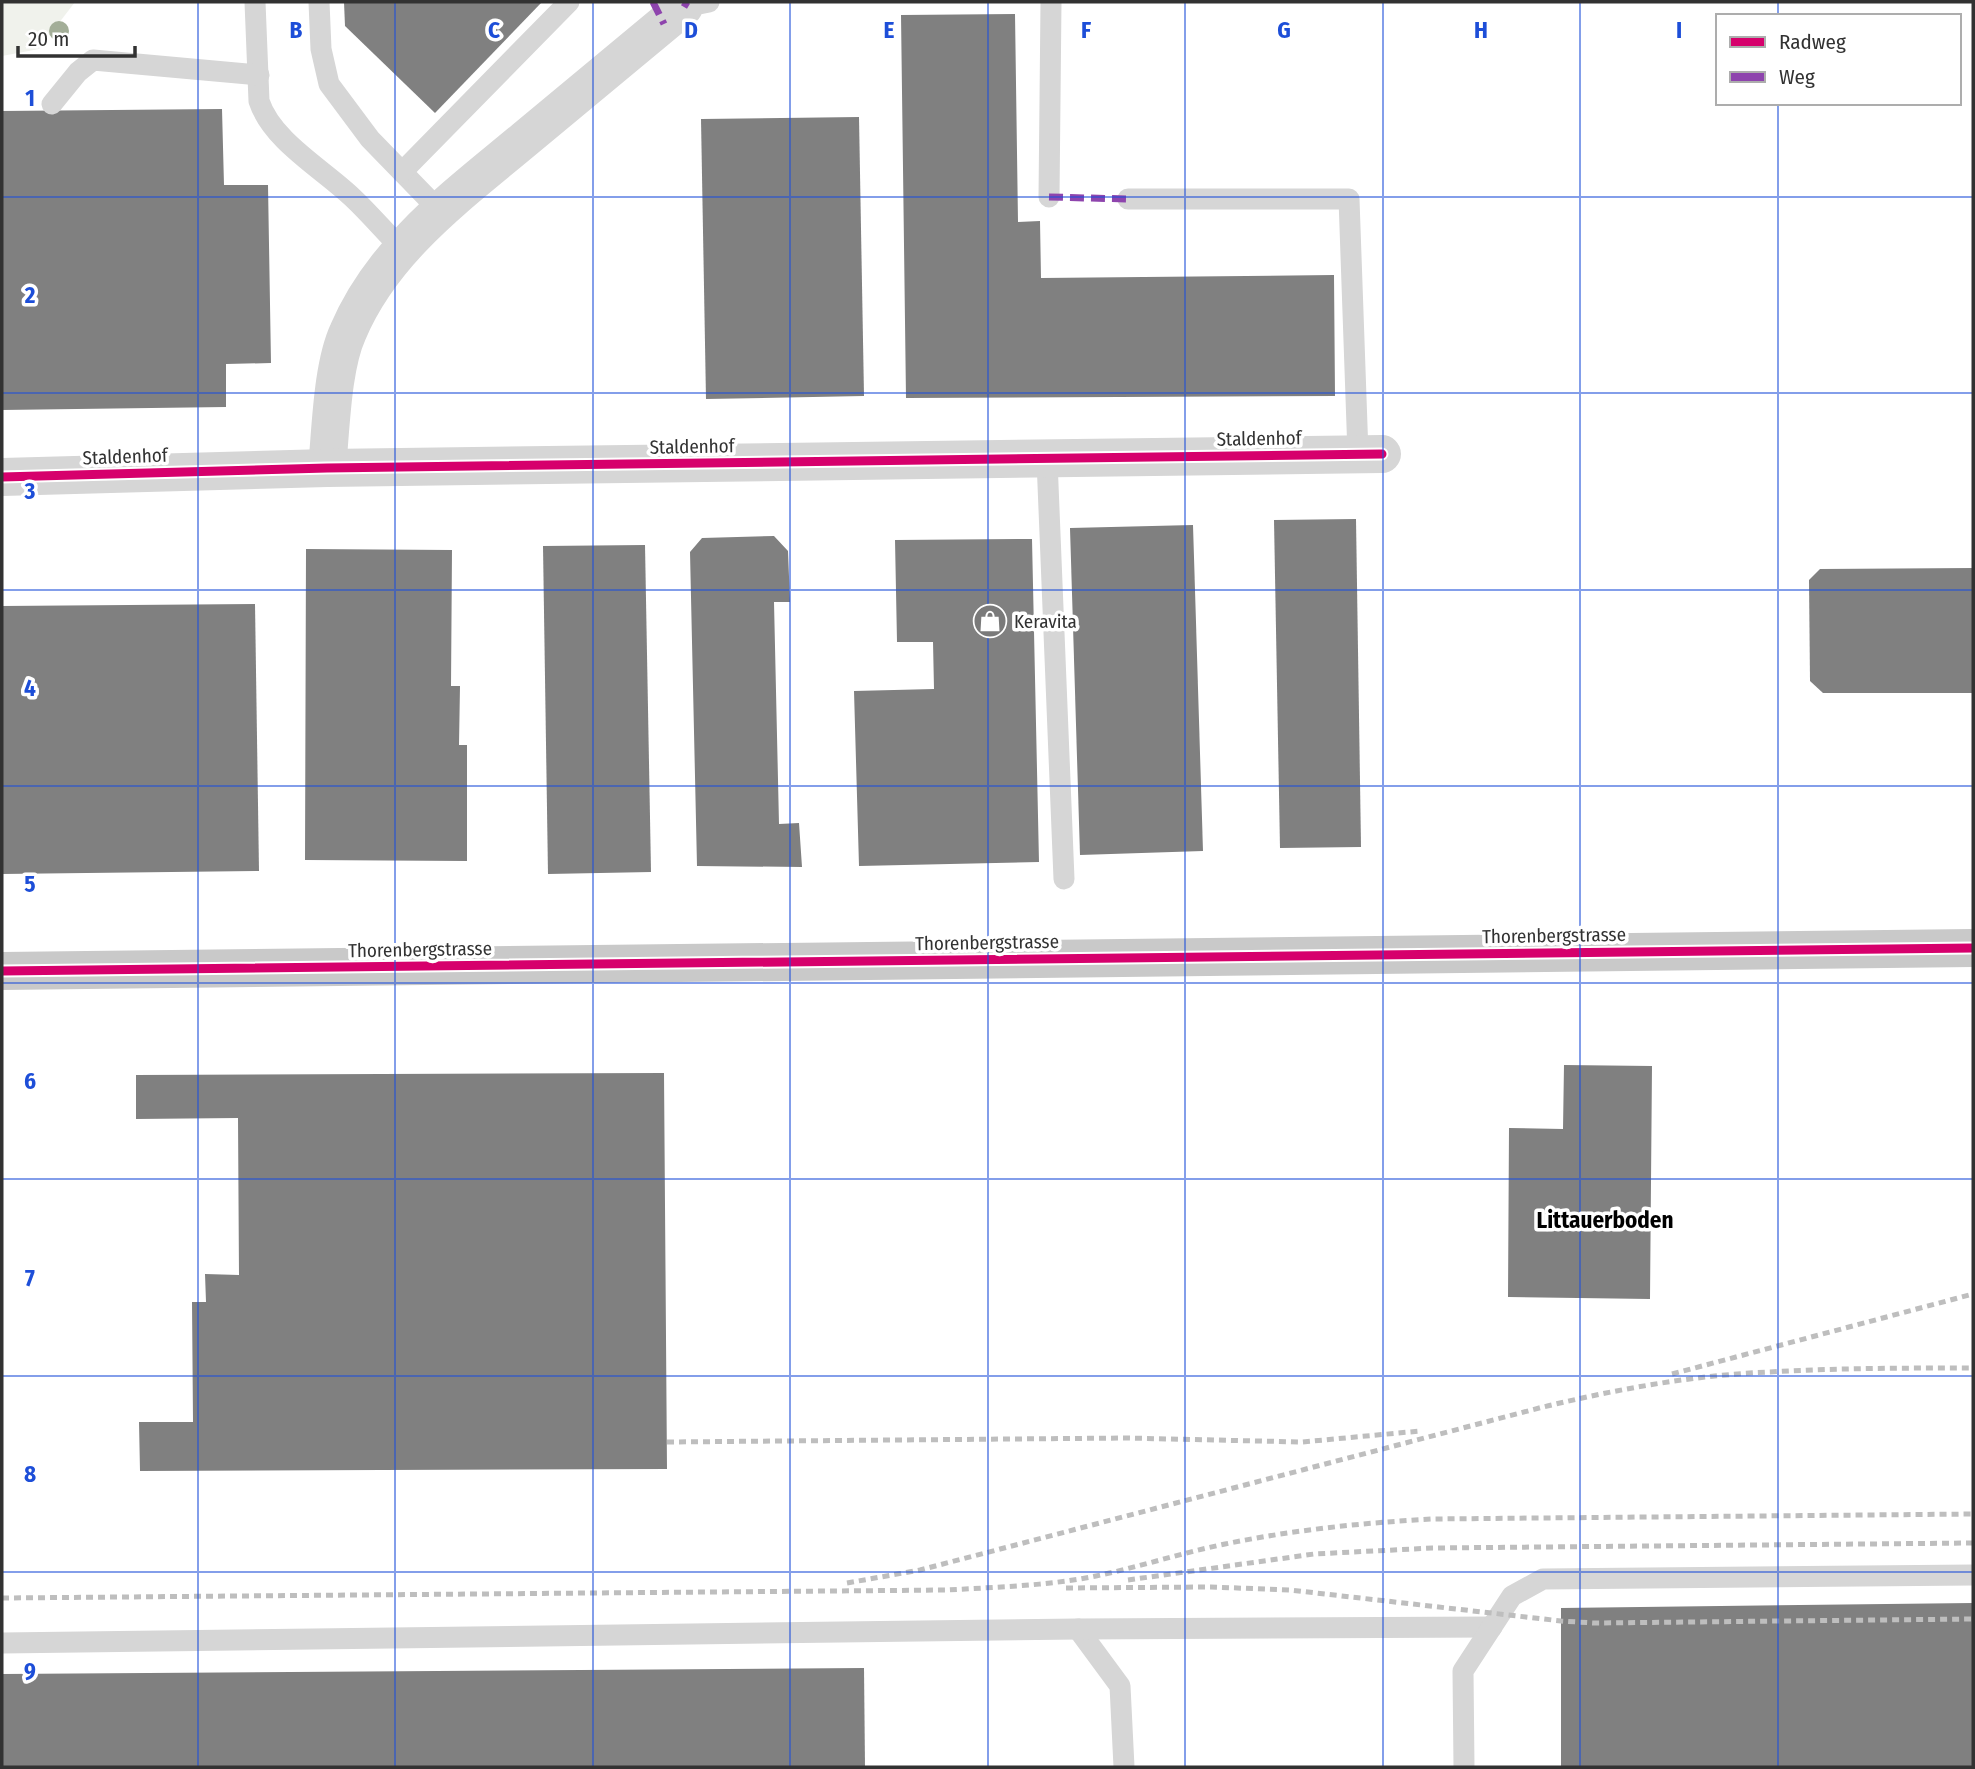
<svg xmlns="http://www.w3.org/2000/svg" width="1975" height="1769" font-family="'Fira Sans Condensed',sans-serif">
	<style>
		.green { fill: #f0f2ec }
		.building { fill: #808080 }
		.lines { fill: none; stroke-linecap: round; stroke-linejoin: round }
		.lane { stroke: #d6d6d6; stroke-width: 21 }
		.street { stroke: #d6d6d6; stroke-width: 38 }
		.primary { stroke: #c9c9c9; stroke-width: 38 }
		.rail { stroke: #bebebe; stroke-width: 5; stroke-dasharray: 7 5; stroke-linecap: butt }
		.quiet { stroke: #8e44ad; stroke-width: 7; stroke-dasharray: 14 7; stroke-linecap: butt }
		.cycleway-casing { stroke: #fff; stroke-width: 13 }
		.cycleway { stroke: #d6006c; stroke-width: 9 }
		.tree { fill: #a3ae98 }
		.grid { fill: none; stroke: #1d4ed8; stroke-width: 2; stroke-opacity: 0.55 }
		.labels { text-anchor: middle; stroke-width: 7; stroke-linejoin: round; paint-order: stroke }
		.street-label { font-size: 19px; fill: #323232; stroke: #fff }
		.poi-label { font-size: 19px; fill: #323232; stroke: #fff; text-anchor: start }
		.quarter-label { font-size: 23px; font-weight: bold; fill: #000; stroke: #fff }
		.grid-label { font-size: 23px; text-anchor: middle; font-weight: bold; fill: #1d4ed8; stroke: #fff; stroke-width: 7; stroke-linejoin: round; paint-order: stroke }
	</style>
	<rect width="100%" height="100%" fill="#fff"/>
	<polygon class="green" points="2,2 75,2 39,49 2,56"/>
	<g class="building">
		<polygon points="344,2 542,2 435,113 345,26"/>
		<polygon points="1015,14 1018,222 1040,221 1041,278 1334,275 1335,396 906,398 901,15"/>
		<polygon points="222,109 224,185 268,185 271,363 226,364 226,407 2,410 2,111"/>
		<polygon points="859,117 864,396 706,399 701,119"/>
		<polygon points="1356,519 1361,847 1280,848 1274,520"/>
		<polygon points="1193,525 1203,851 1080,855 1070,528"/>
		<polygon points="774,536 788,551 790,602 774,602 779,824 799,823 802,867 697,866 690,552 702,538"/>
		<polygon points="1032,539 1039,862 859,866 854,691 934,689 933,642 897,642 895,540"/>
		<polygon points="645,545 651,872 548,874 543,546"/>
		<polygon points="306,549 452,550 451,686 460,686 459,745 467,745 467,861 305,860"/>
		<polygon points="1973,568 1973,693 1823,693 1810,681 1809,580 1820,569"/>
		<polygon points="255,604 259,871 2,874 2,606"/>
		<polygon points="1564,1065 1652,1066 1650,1299 1508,1297 1509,1128 1563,1129"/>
		<polygon points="664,1073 667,1469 140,1471 139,1422 193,1422 192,1302 206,1302 205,1274 239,1275 238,1118 136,1119 136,1075"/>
		<polygon points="1973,1603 1973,1767 1561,1767 1561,1608"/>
		<polygon points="864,1668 865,1767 2,1767 2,1674"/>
	</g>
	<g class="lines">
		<g class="lane">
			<path d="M255,2l4,99c13,40 64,68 94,97 17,16 32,34 49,51"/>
			<polyline points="319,2 321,49 329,84 370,139 439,210"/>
			<polyline points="684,7 709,2"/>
			<polyline points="52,104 78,72 93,60 259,75"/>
			<polyline points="402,172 569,2"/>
			<polyline points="1049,197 1051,2"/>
			<polyline points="1128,199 1349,199 1358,454"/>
			<polyline points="1047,460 1064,879"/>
			<polyline points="1078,1629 1120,1686 1124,1767"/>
			<polyline points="2,1643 1078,1629 1492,1627"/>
			<polyline points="1464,1767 1463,1671 1512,1596 1543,1579 1973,1575"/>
		</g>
		<g class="street">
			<path d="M327,468c4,-40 5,-101 21,-136 35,-83 110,-137 177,-193 53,-44 106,-88 159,-132"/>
			<polyline points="2,477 327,468 1382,454"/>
		</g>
		<polyline class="primary" points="2,971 1973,948"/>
		<g class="rail">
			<polyline points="1672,1374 1973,1294"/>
			<polyline points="667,1442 1126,1438 1302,1442 1420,1431"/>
			<polyline points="1128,1580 1314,1554 1432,1548 1973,1543"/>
			<path d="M847,1583l73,-13 623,-163c75,-18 151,-32 227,-35 68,-4 136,-4 203,-4"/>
			<polyline points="1066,1588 1211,1587 1290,1590 1561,1621 1594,1623 1973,1619"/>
			<path d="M2,1598l945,-8c49,-3 100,-4 149,-14 43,-9 85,-23 129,-32 68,-14 136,-21 206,-25l542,-5"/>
		</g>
		<g class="quiet">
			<polyline points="653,2 664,24"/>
			<polyline points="684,7 687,2"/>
			<polyline points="1049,197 1128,199"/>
		</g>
		<defs>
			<g id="cycleway">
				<polyline points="2,477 327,468 1382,454"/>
				<polyline points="2,971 1973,948"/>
			</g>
		</defs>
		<use href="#cycleway" class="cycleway-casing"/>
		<use href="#cycleway" class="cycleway"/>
	</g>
	<circle class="tree" cx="59" cy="31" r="10"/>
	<path class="grid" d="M198,2v1765M395,2v1765M593,2v1765M790,2v1765M988,2v1765M1185,2v1765M1383,2v1765M1580,2v1765M1778,2v14M1778,103v1664M2,197h1971M2,393h1971M2,590h1971M2,786h1971M2,983h1971M2,1179h1971M2,1376h1971M2,1572h1971"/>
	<defs>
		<symbol id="shop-disc" viewBox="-11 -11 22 22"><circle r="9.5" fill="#7a7a7a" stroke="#fff"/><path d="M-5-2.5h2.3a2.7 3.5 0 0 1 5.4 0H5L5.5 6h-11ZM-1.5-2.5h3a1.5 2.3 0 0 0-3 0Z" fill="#fff"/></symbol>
	</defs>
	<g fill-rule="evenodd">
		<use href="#shop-disc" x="971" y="602" width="38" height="38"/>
	</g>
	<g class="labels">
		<g class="street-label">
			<text transform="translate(1259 438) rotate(-1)" y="7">Staldenhof</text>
			<text transform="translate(692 446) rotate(-1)" y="7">Staldenhof</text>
			<text transform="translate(125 456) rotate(-2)" y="7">Staldenhof</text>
			<text transform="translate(1554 935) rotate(-1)" y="7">Thorenbergstrasse</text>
			<text transform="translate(987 942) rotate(-1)" y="7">Thorenbergstrasse</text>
			<text transform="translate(420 949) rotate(-1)" y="7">Thorenbergstrasse</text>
		</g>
		<g class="poi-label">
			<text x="1014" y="628">Keravita</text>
		</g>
		<g class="quarter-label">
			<text x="1605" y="1228">Littauerboden</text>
		</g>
	</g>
	<g class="grid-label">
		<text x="296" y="38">B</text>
		<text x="494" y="38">C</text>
		<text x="691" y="38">D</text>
		<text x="889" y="38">E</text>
		<text x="1086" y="38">F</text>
		<text x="1284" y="38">G</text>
		<text x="1481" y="38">H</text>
		<text x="1679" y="38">I</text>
		<text x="30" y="106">1</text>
		<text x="30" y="303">2</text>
		<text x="30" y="499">3</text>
		<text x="30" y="696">4</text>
		<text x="30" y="892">5</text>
		<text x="30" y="1089">6</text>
		<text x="30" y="1286">7</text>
		<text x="30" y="1482">8</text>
		<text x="30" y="1679">9</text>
	</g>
	<rect width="1975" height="1769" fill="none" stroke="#323232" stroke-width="7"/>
	<rect x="1716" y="14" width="245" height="91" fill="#ffffff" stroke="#adadad" stroke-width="2"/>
	<rect x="1730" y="37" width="35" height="10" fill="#d6006c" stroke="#adadad" stroke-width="2"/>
	<text x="1779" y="49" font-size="21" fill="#323232">Radweg</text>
	<rect x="1730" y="72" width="35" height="10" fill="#8e44ad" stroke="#adadad" stroke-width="2"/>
	<text x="1779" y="84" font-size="21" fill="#323232">Weg</text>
	<path d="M18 46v10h117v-10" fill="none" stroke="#323232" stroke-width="3.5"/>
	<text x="28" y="46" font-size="21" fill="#323232" stroke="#ffffff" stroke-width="5" paint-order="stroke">20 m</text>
</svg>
